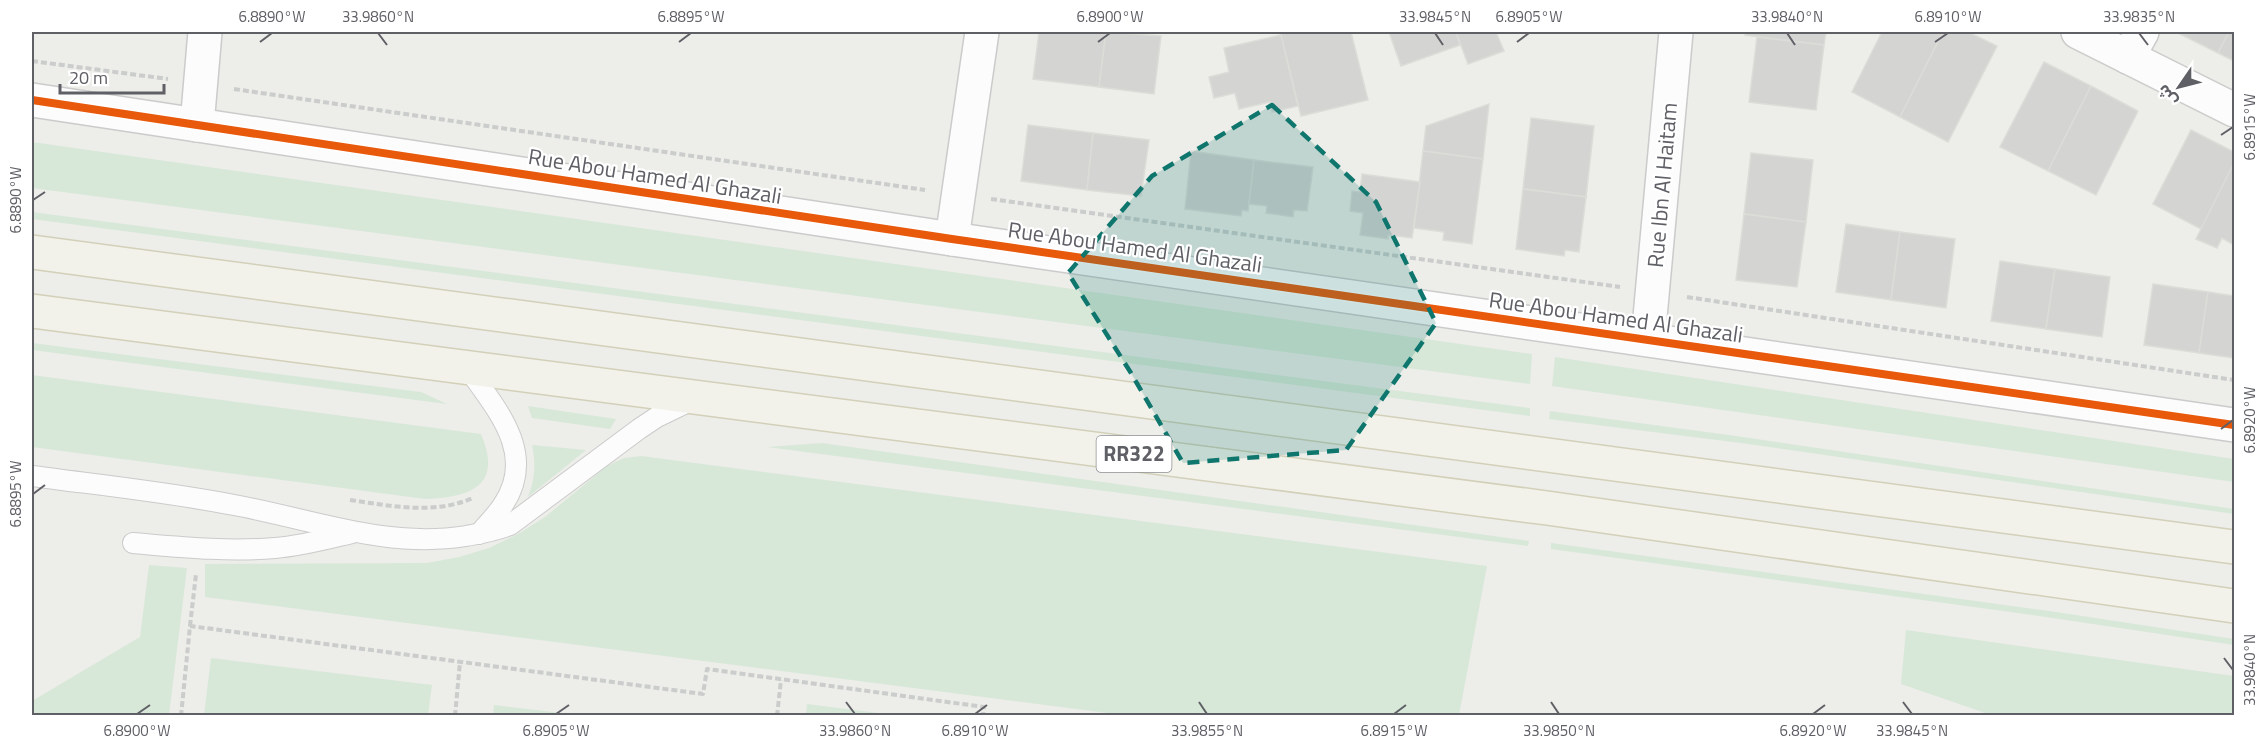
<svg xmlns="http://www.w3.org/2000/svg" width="2266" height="747" font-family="'Titillium Web','Noto Sans Arabic',sans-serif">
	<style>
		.green { fill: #d8e8d8 }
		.building { fill: #d4d4d2; stroke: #dcdcd8; stroke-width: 1.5 }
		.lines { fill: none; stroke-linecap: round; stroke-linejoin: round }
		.service-casing { stroke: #cbcbcb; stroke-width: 22 }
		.minor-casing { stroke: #cbcbcb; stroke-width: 36 }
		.primary-casing { stroke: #d3d0b9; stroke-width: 36 }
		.path { stroke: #cacdcc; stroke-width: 4; stroke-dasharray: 6 3; stroke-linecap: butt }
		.service { stroke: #fcfcfc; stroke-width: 20 }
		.minor { stroke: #fcfcfc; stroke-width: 33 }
		.primary { stroke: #f2f2ea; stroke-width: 33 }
		.cycleway-casing { stroke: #fff; stroke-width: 11 }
		.cycleway { stroke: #e8590c; stroke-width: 8 }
		.marked { fill: #0f766e; fill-opacity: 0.2; stroke: #0f766e; stroke-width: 4.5; stroke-dasharray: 12 8; stroke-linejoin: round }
		.ticks { fill: none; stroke: #5e6066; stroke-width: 2 }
		.labels { text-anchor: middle; stroke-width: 4.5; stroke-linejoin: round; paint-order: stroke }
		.shield { fill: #fff; stroke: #8e9094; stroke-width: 1.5 }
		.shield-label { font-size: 21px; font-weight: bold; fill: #5e6066 }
		.street-label { font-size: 22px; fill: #5e6066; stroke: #fff }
		.neatline { fill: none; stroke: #5e6066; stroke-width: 2 }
		.ticks-label { font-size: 15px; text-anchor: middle; fill: #5e6066 }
	</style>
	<rect width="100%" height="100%" fill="#edede9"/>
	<g class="green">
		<polygon points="32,142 1532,354 1530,384 32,188"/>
		<polygon points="32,212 1530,408 1530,416 32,219"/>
		<polygon points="32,343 421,392 447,404 32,350"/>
		<polygon points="1555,357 2234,459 2234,482 1552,386"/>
		<path d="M32,375l449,59c22,52 -10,63 -56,65l-393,-52z"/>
		<polygon points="528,406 616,419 610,429 532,418"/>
		<polygon points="1550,411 1736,436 2234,509 2234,514 1741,443 1549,419"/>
		<polygon points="822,443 1529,541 1528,546 767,447"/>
		<path d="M532,445l54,5 -58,47c7,-18 8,-34 4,-52z"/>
		<polygon points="641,456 1487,566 1459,715 1123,715 205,597 205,564 427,563 459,557 489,548 518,534 545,517 607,466 624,458"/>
		<polygon points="1551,543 2049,611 2234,639 2234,645 2046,617 1551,549"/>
		<polygon points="149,565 187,568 169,715 32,715 32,701 140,637"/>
		<polygon points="1906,630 2234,676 2234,715 1991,715 1901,684"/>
		<polygon points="211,658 432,685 428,715 204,715"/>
		<polygon points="807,704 894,715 806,715"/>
		<polygon points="494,705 579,715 493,715"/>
	</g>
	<g class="building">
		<polygon points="1039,32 1106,32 1099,87 1033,79"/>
		<polygon points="1106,32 1161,36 1154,94 1099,87"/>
		<polygon points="1280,32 1351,32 1368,100 1301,116"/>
		<polygon points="1389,32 1456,32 1460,45 1401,66"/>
		<polygon points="1456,32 1496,32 1504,51 1468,64"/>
		<polygon points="1746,32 1826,32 1824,45 1745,35"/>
		<polygon points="1882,32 1943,32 1900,117 1852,92"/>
		<polygon points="1943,32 1968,32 1997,46 1948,142 1900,117"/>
		<polygon points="2176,32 2229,32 2218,53"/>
		<polygon points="2229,32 2234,32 2234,61 2218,53"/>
		<polygon points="1281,35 1298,106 1272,112 1270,102 1239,109 1235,93 1214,98 1209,77 1229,72 1224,48"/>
		<polygon points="1757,37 1824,45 1816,110 1749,102"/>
		<polygon points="2044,62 2091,86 2048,171 2000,147"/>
		<polygon points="2091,86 2138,111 2096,195 2048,171"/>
		<polygon points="1489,104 1483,159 1423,151 1426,126"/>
		<polygon points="1531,118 1594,126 1586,197 1523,189"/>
		<polygon points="1028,125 1093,133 1087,190 1021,181"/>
		<polygon points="2191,130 2234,152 2234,163 2201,229 2153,204"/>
		<polygon points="1093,133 1149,140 1141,196 1087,190"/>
		<polygon points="1191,151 1254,160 1248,211 1242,210 1241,216 1185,209"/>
		<polygon points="1423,151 1483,159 1472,244 1443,240 1444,232 1414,228"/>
		<polygon points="1751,153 1813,160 1806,222 1744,214"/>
		<polygon points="1254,160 1313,167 1307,211 1294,210 1293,217 1266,213 1267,206 1249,204"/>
		<polygon points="2234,163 2234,245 2222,238 2217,248 2196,239"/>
		<polygon points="1362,174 1420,182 1412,238 1388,235 1388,239 1360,235 1363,213 1350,211 1352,191 1360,192"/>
		<polygon points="1523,189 1586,197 1579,252 1565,250 1564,256 1516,249"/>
		<polygon points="1744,214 1806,222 1797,287 1736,280"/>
		<polygon points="1846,224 1900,232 1891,300 1836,292"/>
		<polygon points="1900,232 1955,239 1946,308 1891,300"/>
		<polygon points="2000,261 2055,269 2046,329 1991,321"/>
		<polygon points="2055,269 2110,277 2102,337 2046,329"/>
		<polygon points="2153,284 2208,292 2199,353 2144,345"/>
		<polygon points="2208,292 2234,296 2234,358 2199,353"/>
	</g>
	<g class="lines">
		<defs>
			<g id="service">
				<path d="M467,367c28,41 71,86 36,138 -6,10 -16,19 -24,29"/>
				<path d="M32,476c67,9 135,16 202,29 78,14 152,44 232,31 16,-3 29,-5 44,-11l129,-96 18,-12 35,-17"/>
				<path d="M133,543c47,4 94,9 142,5 26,-2 52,-9 77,-15"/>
			</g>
			<g id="minor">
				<polyline points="2078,32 2234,110"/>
				<polyline points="2128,57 2142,32"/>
				<polyline points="32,100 952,239 2234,425"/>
				<polyline points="197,125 205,32"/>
				<polyline points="952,239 982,32"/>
				<polyline points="1648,339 1676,32"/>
			</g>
			<g id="primary">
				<polyline points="32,252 2234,547"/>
				<polyline points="32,311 1547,508 2234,606"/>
			</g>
		</defs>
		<use href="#service" class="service-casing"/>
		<use href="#minor" class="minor-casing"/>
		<use href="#primary" class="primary-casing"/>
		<g class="path">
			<polyline points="32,61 168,79"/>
			<polyline points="234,89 925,190"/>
			<polyline points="991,199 1620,287"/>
			<polyline points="1687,297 2234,380"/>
			<path d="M350,500c42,6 83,15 123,-2"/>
			<polyline points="190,626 196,574"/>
			<polyline points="181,716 190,626 703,694 707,669 984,707 983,716"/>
			<polyline points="455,716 460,662"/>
			<polyline points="777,716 781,680"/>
		</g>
		<use href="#service" class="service"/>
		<use href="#minor" class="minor"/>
		<use href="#primary" class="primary"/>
		<defs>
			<polyline id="cycleway" points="32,100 952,239 2234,425"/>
		</defs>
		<use href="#cycleway" class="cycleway-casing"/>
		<use href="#cycleway" class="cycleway"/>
	</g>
	<path class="marked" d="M1272,105l104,97 60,121 -90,127 -163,13 -52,-90 -63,-100 84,-97z"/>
	<path class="ticks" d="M378,33l9,12M1435,33l8,12M1787,33l8,12M2139,33l9,12M260,42l12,-9M679,42l12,-9M1098,42l12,-9M1517,42l12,-9M1935,42l13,-9M2221,135l12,-8M33,200l12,-8M2221,429l12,-9M33,494l12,-9M2224,658l9,12M846,702l9,12M1199,702l8,12M1551,702l8,12M1903,702l9,12M137,714l13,-9M556,714l13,-9M975,714l12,-9M1394,714l12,-9M1813,714l12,-9"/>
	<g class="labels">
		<rect class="shield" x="1096.5" y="436" width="75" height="36" rx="4.5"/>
		<g class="shield-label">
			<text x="1134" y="461">RR322</text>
		</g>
		<g class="street-label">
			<text transform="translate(655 176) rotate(9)" y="8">Rue Abou Hamed Al Ghazali</text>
			<text transform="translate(1662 185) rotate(-85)" y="8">Rue Ibn Al Haitam</text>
			<text transform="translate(1135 247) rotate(8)" y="8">Rue Abou Hamed Al Ghazali</text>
			<text transform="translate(1616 317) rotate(8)" y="8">Rue Abou Hamed Al Ghazali</text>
		</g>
	</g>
	<rect width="2266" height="747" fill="none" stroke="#ffffff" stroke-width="66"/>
	<g transform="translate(2179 87) rotate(235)" stroke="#ffffff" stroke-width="4.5" paint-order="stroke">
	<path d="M0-4.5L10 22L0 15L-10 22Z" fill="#5e6066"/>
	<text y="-9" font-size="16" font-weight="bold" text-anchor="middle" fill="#5e6066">ش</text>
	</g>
	<path d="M60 84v9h104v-9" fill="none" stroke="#5e6066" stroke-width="3"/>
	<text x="69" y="84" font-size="18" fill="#5e6066" stroke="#ffffff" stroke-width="4.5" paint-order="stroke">20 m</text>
	<rect x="33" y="33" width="2200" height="681" class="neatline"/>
	<g class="ticks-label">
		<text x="272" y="22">6.8890°W</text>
		<text x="378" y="22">33.9860°N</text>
		<text x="691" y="22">6.8895°W</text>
		<text x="1110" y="22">6.8900°W</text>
		<text x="1435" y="22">33.9845°N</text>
		<text x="1529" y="22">6.8905°W</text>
		<text x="1787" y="22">33.9840°N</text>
		<text x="1948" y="22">6.8910°W</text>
		<text x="2139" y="22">33.9835°N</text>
		<text transform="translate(2250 127) rotate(-90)" y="5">6.8915°W</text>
		<text transform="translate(16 200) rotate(-90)" y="5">6.8890°W</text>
		<text transform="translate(2250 420) rotate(-90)" y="5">6.8920°W</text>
		<text transform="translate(16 494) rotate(-90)" y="5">6.8895°W</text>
		<text transform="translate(2250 670) rotate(-90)" y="5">33.9840°N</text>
		<text x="137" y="736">6.8900°W</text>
		<text x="556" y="736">6.8905°W</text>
		<text x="855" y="736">33.9860°N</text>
		<text x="975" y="736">6.8910°W</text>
		<text x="1207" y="736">33.9855°N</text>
		<text x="1394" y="736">6.8915°W</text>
		<text x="1559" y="736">33.9850°N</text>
		<text x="1813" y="736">6.8920°W</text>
		<text x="1912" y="736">33.9845°N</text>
	</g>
</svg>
